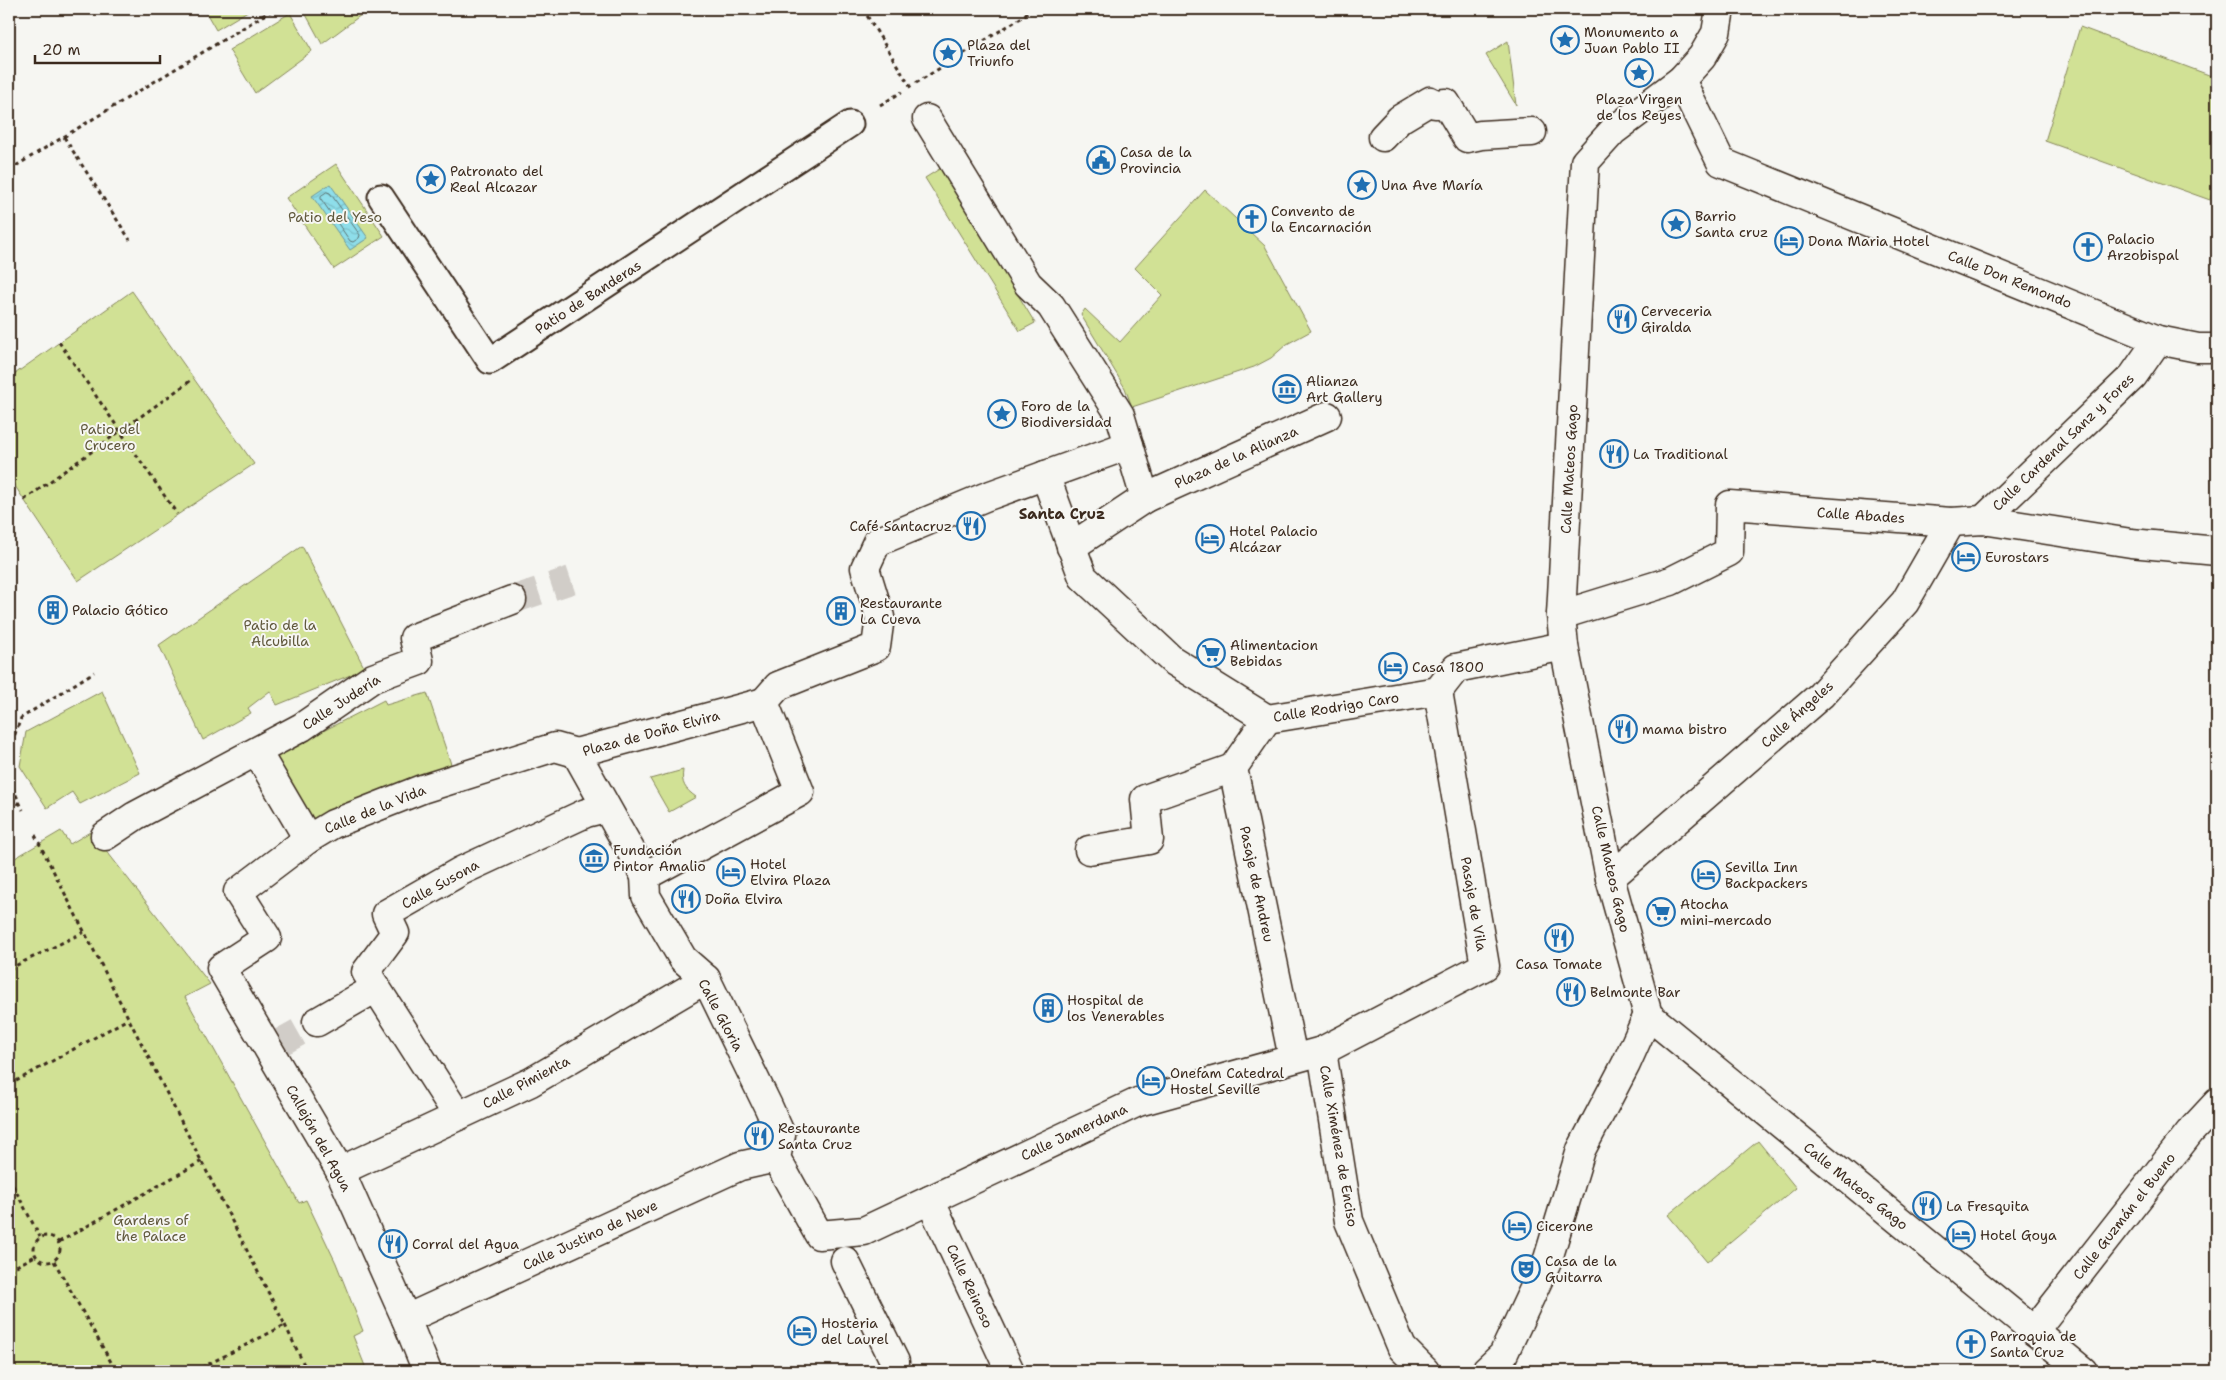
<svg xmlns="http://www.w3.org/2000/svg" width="2226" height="1380" font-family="'Shantell Sans',sans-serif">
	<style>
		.green { fill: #d1e195; stroke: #86865a }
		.water { fill: url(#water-waves); stroke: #6d9698 }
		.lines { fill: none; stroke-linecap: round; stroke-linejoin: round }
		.shore { stroke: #5c7270; stroke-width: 1 }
		.street-tunnel { stroke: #d1cdc8; stroke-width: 28; stroke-dasharray: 28 14; stroke-linecap: butt }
		.lane-casing { stroke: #3b2a1e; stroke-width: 29 }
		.street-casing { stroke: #3b2a1e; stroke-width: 31 }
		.path { stroke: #3b2a1e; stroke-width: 3; stroke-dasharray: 4 4; stroke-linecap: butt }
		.lane { stroke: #f6f6f2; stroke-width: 25 }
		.street { stroke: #f6f6f2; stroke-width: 28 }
		.labels { text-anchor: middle; stroke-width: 4; stroke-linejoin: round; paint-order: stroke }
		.poi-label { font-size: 14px; fill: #3b2a1e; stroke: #f6f6f2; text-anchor: start }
		.park-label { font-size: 14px; fill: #60583c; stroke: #f6f6f2 }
		.street-label { font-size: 14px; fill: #3b2a1e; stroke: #f6f6f2 }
		.neighbourhood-label { font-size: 15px; font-weight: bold; fill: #3b2a1e; stroke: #f6f6f2 }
	</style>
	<defs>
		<pattern id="water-waves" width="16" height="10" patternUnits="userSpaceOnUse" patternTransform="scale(1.25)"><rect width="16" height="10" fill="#8edeea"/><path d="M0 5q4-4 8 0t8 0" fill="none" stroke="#7bbfc8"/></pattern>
	</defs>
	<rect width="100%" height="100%" fill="#f6f6f2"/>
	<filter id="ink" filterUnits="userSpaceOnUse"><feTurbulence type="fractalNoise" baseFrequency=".02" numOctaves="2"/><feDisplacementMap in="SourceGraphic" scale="10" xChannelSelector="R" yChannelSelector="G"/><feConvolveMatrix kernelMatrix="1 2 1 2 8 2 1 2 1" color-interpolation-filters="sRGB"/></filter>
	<g filter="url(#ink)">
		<g class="green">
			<polygon points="204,9 251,9 216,30"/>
			<polygon points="303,9 369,9 322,44"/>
			<polygon points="290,13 312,51 255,93 229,50"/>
			<polygon points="2080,27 2217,78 2217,174 2210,200 2045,141"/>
			<polygon points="1508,41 1516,105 1486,55"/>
			<polygon points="336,164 384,236 334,269 286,198"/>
			<polygon points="941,168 1035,323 1020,331 925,178"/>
			<polygon points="1205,190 1265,246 1311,331 1287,344 1271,358 1254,367 1132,407 1125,388 1081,315 1085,309 1120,342 1162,295 1135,268"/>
			<polygon points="132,291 254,464 78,581 9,477 9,378"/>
			<polygon points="302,546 365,669 277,705 270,691 248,708 251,713 203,740 159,645"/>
			<polygon points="102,691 140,773 80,804 72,792 47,808 20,766 26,732"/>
			<polygon points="427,693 454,773 308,826 268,759 384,700 386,705"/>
			<path d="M683,770c-2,14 2,19 13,27l-27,15 -19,-33z"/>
			<polygon points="95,829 105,849 210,984 185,997 299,1203 306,1200 336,1263 363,1331 353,1336 367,1371 9,1371 9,860 10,861 61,831 70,844"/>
			<polygon points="1758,1141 1796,1188 1707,1262 1668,1215"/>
		</g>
		<polygon class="water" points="330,184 368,238 350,250 312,196"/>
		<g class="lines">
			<polygon class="shore" points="327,192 330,193 360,235 359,238 353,242 350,241 321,199 321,196"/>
			<g class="street-tunnel">
				<polyline points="512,600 571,580"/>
				<polyline points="274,1046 317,1022"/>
			</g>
			<defs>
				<polyline id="lane" points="381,197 490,361 850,124"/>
				<g id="street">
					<polyline points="1720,9 1716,33 1702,57 1681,80 1613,131 1585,162 1561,615 1564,646 1610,878 1648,1015 2083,1371"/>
					<polyline points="1681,80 1721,162 2158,340 2198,348 2217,348"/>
					<polyline points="927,119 1028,284 1051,306 1120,415 1145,498 1327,416"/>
					<polyline points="1383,137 1400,119 1430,101 1435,104 1446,103 1467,138 1481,135 1532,132"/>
					<polyline points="1045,475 1083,577 1172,660 1267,719 1438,691 1456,668 1564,646"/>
					<polyline points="1983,520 2133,376 2158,340"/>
					<polyline points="1071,547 1145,498"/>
					<polyline points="1561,615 1671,581 1729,552 1730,505 1951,522 1983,520 2131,543 2217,551"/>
					<polygon points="764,702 800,792 645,876 576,753"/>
					<polyline points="764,702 778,686 876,647 880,617 865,568 877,542 985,497 1129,445"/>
					<polyline points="1267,719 1233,768 1293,1058"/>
					<polyline points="257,752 308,839"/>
					<polyline points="105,836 135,816 302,727 373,678 419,661 414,638 512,600"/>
					<polyline points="1089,850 1149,840 1145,799 1233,768"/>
					<polyline points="645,876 646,896 683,959 706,979 768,1106 781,1135 776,1158 819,1235 864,1231 1138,1102 1322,1051 1485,966 1438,691"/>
					<polyline points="1610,878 1821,695 1905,602 1951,522"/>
					<polyline points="317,1022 376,988"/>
					<polyline points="1322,1051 1349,1221 1402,1348 1425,1371"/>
					<polyline points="458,1116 366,972 395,933 386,914 461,871 586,813 606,808"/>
					<polyline points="340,1171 531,1082 706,979"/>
					<polyline points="930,1200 1010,1371"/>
					<polyline points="845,1261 895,1362"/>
					<polyline points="406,1319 740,1166 776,1158"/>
					<polyline points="2034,1331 2190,1132 2217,1103"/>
					<polyline points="427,1371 406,1319 340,1171 221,968 267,938 238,892 308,839 333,824 422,789 555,747 576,753"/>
					<polyline points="1486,1371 1503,1355 1548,1259 1581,1150 1626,1064 1648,1015"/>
				</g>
			</defs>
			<use href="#lane" class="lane-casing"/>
			<use href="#street" class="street-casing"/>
			<g class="path">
				<polyline points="863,9 911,88"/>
				<polyline points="916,83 1024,16 1030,9"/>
				<polyline points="880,105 902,92"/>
				<polyline points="64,137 130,240"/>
				<polyline points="9,170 274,9"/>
				<polyline points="59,342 177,514"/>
				<polyline points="24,500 193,379"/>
				<polyline points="9,750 21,718 94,672"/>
				<polyline points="9,780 23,810"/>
				<polyline points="12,811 19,802"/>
				<polyline points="35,835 285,1325 195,1371"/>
				<polyline points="9,969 84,932"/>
				<polyline points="9,1085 128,1019"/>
				<polyline points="9,1178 40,1237"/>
				<circle cx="47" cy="1249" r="13"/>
				<polyline points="59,1242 202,1161"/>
				<polyline points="54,1261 116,1371"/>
				<polyline points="9,1270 35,1256"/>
				<polyline points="285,1325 307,1371"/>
			</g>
			<use href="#lane" class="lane"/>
			<use href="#street" class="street"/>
		</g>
	</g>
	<defs>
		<symbol id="sight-ring" viewBox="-11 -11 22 22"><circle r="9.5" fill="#f6f6f2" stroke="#1f6fb2" stroke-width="1.5"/><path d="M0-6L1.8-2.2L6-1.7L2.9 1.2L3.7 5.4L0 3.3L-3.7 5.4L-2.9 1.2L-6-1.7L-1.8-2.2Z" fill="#1f6fb2"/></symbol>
		<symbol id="civic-ring" viewBox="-11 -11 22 22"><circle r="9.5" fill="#f6f6f2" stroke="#1f6fb2" stroke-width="1.5"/><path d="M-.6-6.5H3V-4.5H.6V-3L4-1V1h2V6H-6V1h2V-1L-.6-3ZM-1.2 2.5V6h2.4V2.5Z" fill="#1f6fb2"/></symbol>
		<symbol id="church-ring" viewBox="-11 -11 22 22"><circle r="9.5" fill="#f6f6f2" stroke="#1f6fb2" stroke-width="1.5"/><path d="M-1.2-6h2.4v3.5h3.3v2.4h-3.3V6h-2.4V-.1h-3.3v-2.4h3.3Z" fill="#1f6fb2"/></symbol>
		<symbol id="hotel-ring" viewBox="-11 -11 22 22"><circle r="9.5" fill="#f6f6f2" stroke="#1f6fb2" stroke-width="1.5"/><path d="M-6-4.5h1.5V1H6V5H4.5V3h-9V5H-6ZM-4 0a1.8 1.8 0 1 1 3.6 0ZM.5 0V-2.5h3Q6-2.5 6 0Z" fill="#1f6fb2"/></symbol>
		<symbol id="restaurant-ring" viewBox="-11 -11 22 22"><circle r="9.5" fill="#f6f6f2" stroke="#1f6fb2" stroke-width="1.5"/><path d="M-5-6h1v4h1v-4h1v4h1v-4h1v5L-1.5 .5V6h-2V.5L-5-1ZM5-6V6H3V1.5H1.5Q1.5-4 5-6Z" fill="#1f6fb2"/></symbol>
		<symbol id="museum-ring" viewBox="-11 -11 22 22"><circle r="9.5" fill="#f6f6f2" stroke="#1f6fb2" stroke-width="1.5"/><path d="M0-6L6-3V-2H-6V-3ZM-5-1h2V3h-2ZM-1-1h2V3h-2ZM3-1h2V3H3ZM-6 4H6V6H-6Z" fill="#1f6fb2"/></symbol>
		<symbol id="building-ring" viewBox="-11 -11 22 22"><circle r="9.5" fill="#f6f6f2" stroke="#1f6fb2" stroke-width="1.5"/><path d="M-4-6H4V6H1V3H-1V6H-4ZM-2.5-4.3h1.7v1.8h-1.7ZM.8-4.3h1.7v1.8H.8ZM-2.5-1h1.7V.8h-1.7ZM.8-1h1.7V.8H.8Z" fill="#1f6fb2"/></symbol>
		<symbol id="supermarket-ring" viewBox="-11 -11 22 22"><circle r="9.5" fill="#f6f6f2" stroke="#1f6fb2" stroke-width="1.5"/><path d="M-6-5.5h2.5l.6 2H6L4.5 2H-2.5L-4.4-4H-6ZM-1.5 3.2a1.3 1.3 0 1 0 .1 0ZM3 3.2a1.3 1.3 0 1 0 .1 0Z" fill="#1f6fb2"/></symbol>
		<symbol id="theatre-ring" viewBox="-11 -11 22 22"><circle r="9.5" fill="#f6f6f2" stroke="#1f6fb2" stroke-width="1.5"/><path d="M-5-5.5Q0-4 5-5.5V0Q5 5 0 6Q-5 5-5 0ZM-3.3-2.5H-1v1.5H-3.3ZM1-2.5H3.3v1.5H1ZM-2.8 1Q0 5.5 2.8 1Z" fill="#1f6fb2"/></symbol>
	</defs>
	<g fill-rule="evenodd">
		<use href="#sight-ring" x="1549" y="24" width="32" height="32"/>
		<use href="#sight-ring" x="932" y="37" width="32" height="32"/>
		<use href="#sight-ring" x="1623" y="57" width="32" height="32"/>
		<use href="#civic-ring" x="1085" y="144" width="32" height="32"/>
		<use href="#sight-ring" x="415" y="163" width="32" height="32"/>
		<use href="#sight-ring" x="1346" y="169" width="32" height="32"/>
		<use href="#church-ring" x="1236" y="203" width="32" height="32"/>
		<use href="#sight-ring" x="1660" y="208" width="32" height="32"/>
		<use href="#hotel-ring" x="1773" y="225" width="32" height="32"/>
		<use href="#church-ring" x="2072" y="231" width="32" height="32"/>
		<use href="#restaurant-ring" x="1606" y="303" width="32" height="32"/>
		<use href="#museum-ring" x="1271" y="373" width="32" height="32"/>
		<use href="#sight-ring" x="986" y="398" width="32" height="32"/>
		<use href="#restaurant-ring" x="1598" y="438" width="32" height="32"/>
		<use href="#restaurant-ring" x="955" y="510" width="32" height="32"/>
		<use href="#hotel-ring" x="1194" y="523" width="32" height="32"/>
		<use href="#hotel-ring" x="1950" y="541" width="32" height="32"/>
		<use href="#building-ring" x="37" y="594" width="32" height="32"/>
		<use href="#building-ring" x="825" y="595" width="32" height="32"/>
		<use href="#supermarket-ring" x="1195" y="637" width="32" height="32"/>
		<use href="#hotel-ring" x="1377" y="651" width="32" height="32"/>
		<use href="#restaurant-ring" x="1607" y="713" width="32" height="32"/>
		<use href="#museum-ring" x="578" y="842" width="32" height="32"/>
		<use href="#hotel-ring" x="715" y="856" width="32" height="32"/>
		<use href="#hotel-ring" x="1690" y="859" width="32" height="32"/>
		<use href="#restaurant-ring" x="670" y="883" width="32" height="32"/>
		<use href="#supermarket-ring" x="1645" y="896" width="32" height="32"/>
		<use href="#restaurant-ring" x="1543" y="922" width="32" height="32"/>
		<use href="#restaurant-ring" x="1555" y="976" width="32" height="32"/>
		<use href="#building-ring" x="1032" y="992" width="32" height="32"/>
		<use href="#hotel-ring" x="1135" y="1065" width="32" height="32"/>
		<use href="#restaurant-ring" x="743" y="1120" width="32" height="32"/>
		<use href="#restaurant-ring" x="1911" y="1190" width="32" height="32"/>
		<use href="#hotel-ring" x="1501" y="1210" width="32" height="32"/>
		<use href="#hotel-ring" x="1945" y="1219" width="32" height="32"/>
		<use href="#restaurant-ring" x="377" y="1228" width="32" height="32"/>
		<use href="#theatre-ring" x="1510" y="1253" width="32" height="32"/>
		<use href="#hotel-ring" x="786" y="1315" width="32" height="32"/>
		<use href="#church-ring" x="1955" y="1328" width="32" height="32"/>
	</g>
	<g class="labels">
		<g class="poi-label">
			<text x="1584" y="37">Monumento a<tspan x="1584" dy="16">Juan Pablo II</tspan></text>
			<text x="967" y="50">Plaza del<tspan x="967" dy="16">Triunfo</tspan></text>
			<text x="1639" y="104" text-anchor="middle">Plaza Virgen<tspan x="1639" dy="16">de los Reyes</tspan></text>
			<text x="1120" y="157">Casa de la<tspan x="1120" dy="16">Provincia</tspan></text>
			<text x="450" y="176">Patronato del<tspan x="450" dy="16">Real Alcazar</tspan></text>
			<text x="1381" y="190">Una Ave María</text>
			<text x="1271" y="216">Convento de<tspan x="1271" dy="16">la Encarnación</tspan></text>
			<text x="1695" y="221">Barrio<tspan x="1695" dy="16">Santa cruz</tspan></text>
			<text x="2107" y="244">Palacio<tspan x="2107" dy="16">Arzobispal</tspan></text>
			<text x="1808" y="246">Dona Maria Hotel</text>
			<text x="1641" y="316">Cerveceria<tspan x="1641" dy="16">Giralda</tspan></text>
			<text x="1306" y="386">Alianza<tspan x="1306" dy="16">Art Gallery</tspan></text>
			<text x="1021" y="411">Foro de la<tspan x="1021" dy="16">Biodiversidad</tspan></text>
			<text x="1633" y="459">La Traditional</text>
			<text x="952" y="531" text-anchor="end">Café Santacruz</text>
			<text x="1229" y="536">Hotel Palacio<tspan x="1229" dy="16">Alcázar</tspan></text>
			<text x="1985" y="562">Eurostars</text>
			<text x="860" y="608">Restaurante<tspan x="860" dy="16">La Cueva</tspan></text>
			<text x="72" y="615">Palacio Gótico</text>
			<text x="1230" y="650">Alimentacion<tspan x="1230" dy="16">Bebidas</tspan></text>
			<text x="1412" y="672">Casa 1800</text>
			<text x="1642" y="734">mama bistro</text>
			<text x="613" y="855">Fundación<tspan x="613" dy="16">Pintor Amalio</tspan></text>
			<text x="750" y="869">Hotel<tspan x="750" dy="16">Elvira Plaza</tspan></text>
			<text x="1725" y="872">Sevilla Inn<tspan x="1725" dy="16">Backpackers</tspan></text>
			<text x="705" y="904">Doña Elvira</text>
			<text x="1680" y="909">Atocha<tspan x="1680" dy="16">mini-mercado</tspan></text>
			<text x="1559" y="969" text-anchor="middle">Casa Tomate</text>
			<text x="1590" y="997">Belmonte Bar</text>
			<text x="1067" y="1005">Hospital de<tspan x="1067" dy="16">los Venerables</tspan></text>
			<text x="1170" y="1078">Onefam Catedral<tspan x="1170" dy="16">Hostel Seville</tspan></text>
			<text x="778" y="1133">Restaurante<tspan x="778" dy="16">Santa Cruz</tspan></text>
			<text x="1946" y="1211">La Fresquita</text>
			<text x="1536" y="1231">Cicerone</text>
			<text x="1980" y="1240">Hotel Goya</text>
			<text x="412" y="1249">Corral del Agua</text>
			<text x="1545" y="1266">Casa de la<tspan x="1545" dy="16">Guitarra</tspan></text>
			<text x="821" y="1328">Hosteria<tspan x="821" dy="16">del Laurel</tspan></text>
			<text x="1990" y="1341">Parroquia de<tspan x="1990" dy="16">Santa Cruz</tspan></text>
		</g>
		<g class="park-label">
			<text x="335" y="222">Patio del Yeso</text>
			<text x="110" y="434">Patio del<tspan x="110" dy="16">Crucero</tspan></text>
			<text x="280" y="630">Patio de la<tspan x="280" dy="16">Alcubilla</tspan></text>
			<text x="151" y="1225">Gardens of<tspan x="151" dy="16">the Palace</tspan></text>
		</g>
		<g class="street-label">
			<text transform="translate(2010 279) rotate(22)" y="5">Calle Don Remondo</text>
			<text transform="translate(588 297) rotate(-33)" y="5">Patio de Banderas</text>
			<text transform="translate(2063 442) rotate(-44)" y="5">Calle Cardenal Sanz y Fores</text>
			<text transform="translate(1236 457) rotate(-24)" y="5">Plaza de la Alianza</text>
			<text transform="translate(1569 469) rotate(-87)" y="5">Calle Mateos Gago</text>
			<text transform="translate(1861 515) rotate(4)" y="5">Calle Abades</text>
			<text transform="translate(341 702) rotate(-33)" y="5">Calle Judería</text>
			<text transform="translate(1336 707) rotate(-9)" y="5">Calle Rodrigo Caro</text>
			<text transform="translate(1797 714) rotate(-42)" y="5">Calle Ángeles</text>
			<text transform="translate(651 733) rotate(-15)" y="5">Plaza de Doña Elvira</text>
			<text transform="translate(375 809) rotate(-22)" y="5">Calle de la Vida</text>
			<text transform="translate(1611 869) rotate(77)" y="5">Calle Mateos Gago</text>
			<text transform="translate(440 884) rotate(-29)" y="5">Calle Susona</text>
			<text transform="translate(1257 884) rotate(78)" y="5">Pasaje de Andreu</text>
			<text transform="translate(1474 904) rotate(80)" y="5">Pasaje de Vila</text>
			<text transform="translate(721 1015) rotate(62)" y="5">Calle Gloria</text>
			<text transform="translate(526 1082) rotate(-28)" y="5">Calle Pimienta</text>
			<text transform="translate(1074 1132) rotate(-25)" y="5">Calle Jamerdana</text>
			<text transform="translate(319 1138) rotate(61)" y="5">Callejón del Agua</text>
			<text transform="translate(1339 1146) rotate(80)" y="5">Calle Ximénez de Enciso</text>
			<text transform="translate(1856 1186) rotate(39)" y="5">Calle Mateos Gago</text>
			<text transform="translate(2124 1216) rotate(-52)" y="5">Calle Guzmán el Bueno</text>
			<text transform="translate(590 1235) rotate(-25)" y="5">Calle Justino de Neve</text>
			<text transform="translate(970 1286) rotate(65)" y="5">Calle Reinoso</text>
		</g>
		<g class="neighbourhood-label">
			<text x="1062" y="519">Santa Cruz</text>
		</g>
	</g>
	<rect width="2226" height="1380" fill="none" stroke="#f6f6f2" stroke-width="30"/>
	<rect x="15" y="15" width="2196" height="1350" fill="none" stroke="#3b2a1e" stroke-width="2" filter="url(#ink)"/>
	<path d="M35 55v8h125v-8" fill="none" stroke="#3b2a1e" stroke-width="2.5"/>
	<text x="42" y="55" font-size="15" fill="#3b2a1e" stroke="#f6f6f2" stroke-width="4" paint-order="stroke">20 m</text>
</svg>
